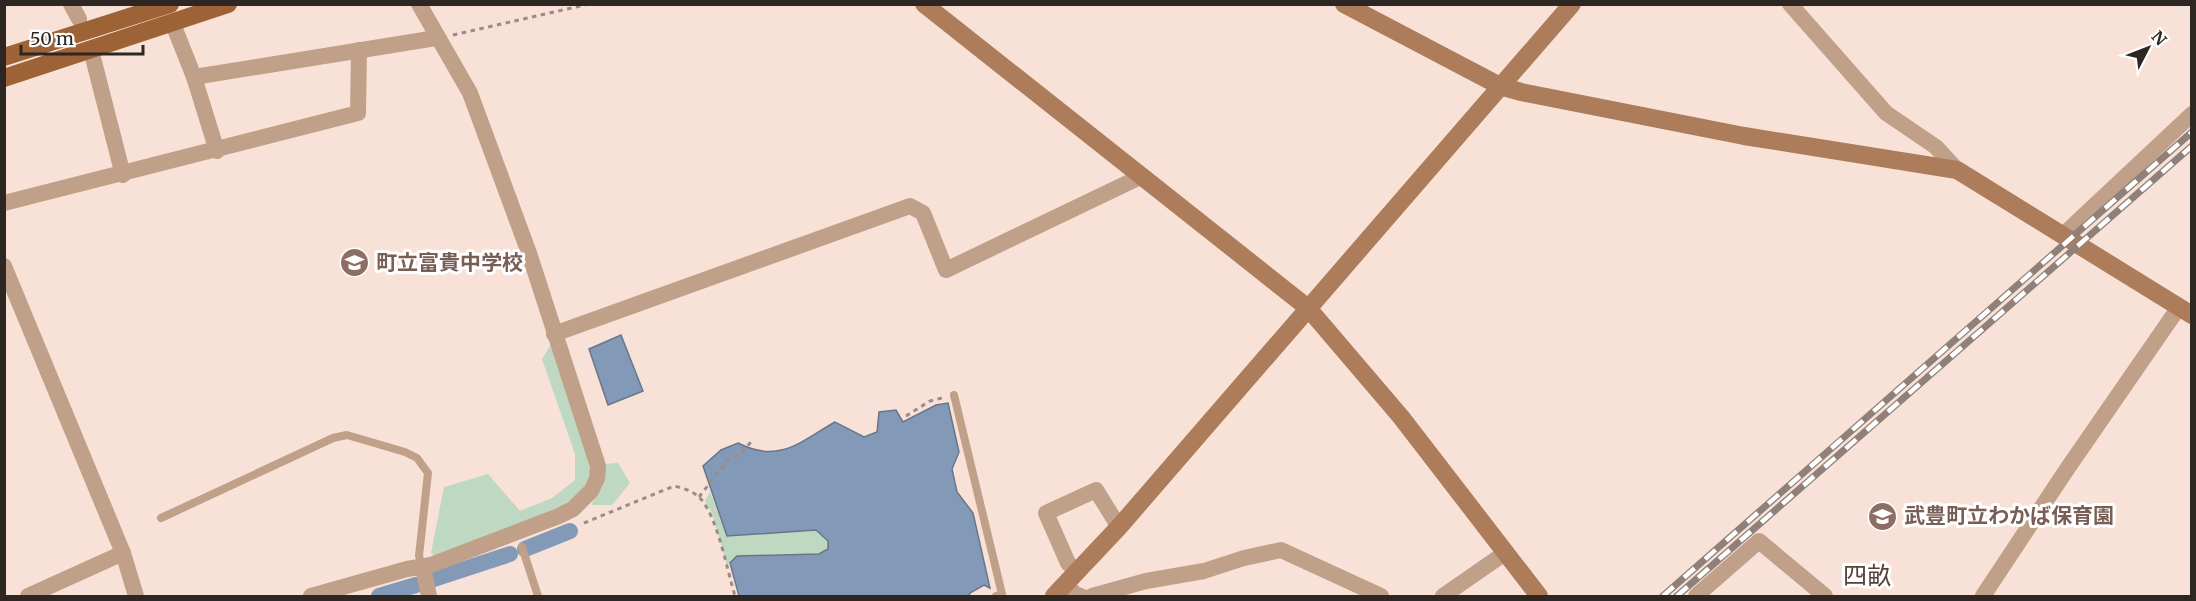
<svg xmlns="http://www.w3.org/2000/svg" width="2196" height="601" font-family="Merriweather,'Noto Sans JP',serif">
	<style>
		.green { fill: #bed8c1 }
		.water { fill: #8299b7; stroke: #69768a; stroke-width: 1.5 }
		.lines { fill: none; stroke-linecap: round; stroke-linejoin: round }
		.canal { stroke: #8299b7; stroke-width: 16 }
		.path { stroke: #9c8c85; stroke-width: 3; stroke-dasharray: 4.5 4.5; stroke-linecap: butt }
		.lane { stroke: #c1a089; stroke-width: 8 }
		.street { stroke: #c1a089; stroke-width: 16 }
		.secondary { stroke: #ad7d5b; stroke-width: 18 }
		.primary { stroke: #9d6337; stroke-width: 18 }
		.rail-casing { stroke: #8f8079; stroke-width: 7 }
		.rail { stroke: #fff; stroke-width: 4.5; stroke-dasharray: 14; stroke-linecap: butt }
		.labels { text-anchor: middle; stroke-width: 6; stroke-linejoin: round; paint-order: stroke }
		.education-label { font-size: 21px; font-weight: bold; fill: #785e54; stroke: #fff; text-anchor: start }
		.quarter-label { font-size: 24px; fill: #544239; stroke: #fff }
	</style>
	<rect width="100%" height="100%" fill="#f8e2d7"/>
	<g class="green">
		<path d="M551,344l41,127c-8,20 -17,29 -36,40l-120,47 -5,-5 13,-66 44,-13 32,37 32,-13 23,-18v-26l-33,-95z"/>
		<polygon points="618,463 630,483 612,505 591,505 603,486 605,464"/>
		<polygon points="710,492 727,536 816,530 828,541 828,549 819,554 738,556 727,565 712,513 705,501"/>
	</g>
	<g class="water">
		<polygon points="621,335 643,391 608,405 589,349"/>
		<path d="M948,403l11,49 -7,17 5,23 16,21 17,75 -6,-3 -14,8 -1,3h-230l-9,-33 7,-7 82,-2 9,-5v-8l-12,-11 -89,6 -24,-70 18,-16 17,-7c41,21 62,-1 97,-21l29,15 13,-5 2,-20 17,-2 7,12 33,-17z"/>
	</g>
	<g class="lines">
		<g class="canal">
			<polyline points="525,549 570,531"/>
			<polyline points="434,579 510,554"/>
			<polyline points="379,596 416,585"/>
		</g>
		<g class="path">
			<polyline points="453,35 589,4"/>
			<polyline points="906,416 930,401 942,398"/>
			<polyline points="699,497 728,460 739,455 751,442"/>
			<path d="M584,523l90,-37c9,2 19,5 26,12 18,20 27,72 35,98"/>
		</g>
		<g class="lane">
			<polyline points="511,259 529,253"/>
			<polyline points="954,395 1002,594 996,596"/>
			<polyline points="161,518 333,438 347,435 405,452 417,458 428,473 419,556 423,567"/>
			<polyline points="522,547 538,596"/>
		</g>
		<g class="street">
			<polyline points="71,4 79,19"/>
			<polyline points="1790,4 1886,113 1936,147 1957,170"/>
			<polyline points="173,24 194,77 436,38"/>
			<polyline points="91,50 123,175"/>
			<polyline points="194,77 217,151"/>
			<polyline points="4,203 358,113 359,50"/>
			<polyline points="2064,234 2192,114"/>
			<polyline points="4,266 123,553 136,596"/>
			<polyline points="554,334 910,206 923,213 946,270 1140,177"/>
			<polyline points="423,568 429,596"/>
			<polyline points="1077,572 1068,563 1046,513 1096,490 1119,527"/>
			<polyline points="1065,584 1075,594 1081,596"/>
			<polyline points="28,596 123,553"/>
			<polyline points="311,596 407,569 431,565 559,516 573,509 591,491 597,479 598,466 529,253 470,93 419,4"/>
			<polyline points="1092,596 1146,581 1204,571 1244,558 1281,550 1381,596"/>
			<polyline points="1443,596 1505,553"/>
			<polyline points="1696,596 1759,541 1825,596"/>
			<polyline points="1983,596 2065,472 2179,307"/>
		</g>
		<g class="secondary">
			<polyline points="924,4 1308,308 1401,417 1539,596"/>
			<polyline points="1344,4 1500,86 1521,92 1744,136 1957,170 2192,315"/>
			<polyline points="1054,596 1119,527 1572,4"/>
		</g>
		<g class="primary">
			<polyline points="4,57 170,4"/>
			<polyline points="4,78 228,4"/>
		</g>
		<defs>
			<g id="rail">
				<polyline points="1663,596 2192,132"/>
				<polyline points="1677,596 2192,146"/>
			</g>
		</defs>
		<use href="#rail" class="rail-casing"/>
		<use href="#rail" class="rail"/>
	</g>
	<defs>
		<symbol id="school-disc" viewBox="-11 -11 22 22"><circle r="9.5" fill="#8d6e63" stroke="#fff"/><path d="M0-5L7-2L0 1L-7-2ZM-4 1L0 2.5L4 1V4Q0 6-4 4Z" fill="#fff"/></symbol>
	</defs>
	<g fill-rule="evenodd">
		<use href="#school-disc" x="338" y="246" width="33" height="33"/>
		<use href="#school-disc" x="1866" y="500" width="33" height="33"/>
	</g>
	<g class="labels">
		<g class="education-label">
			<text x="376" y="270">町立富貴中学校</text>
			<text x="1904" y="523">武豊町立わかば保育園</text>
		</g>
		<g class="quarter-label">
			<text x="1867" y="584">四畝</text>
		</g>
	</g>
	<rect width="2196" height="601" fill="none" stroke="#2e2622" stroke-width="12"/>
	<g transform="translate(2148 48) rotate(48)" stroke="#ffffff" stroke-width="4.5" paint-order="stroke">
	<path d="M0-4.5L10 22L0 15L-10 22Z" fill="#2e2622"/>
	<text y="-9" font-size="16" font-weight="bold" text-anchor="middle" fill="#2e2622">N</text>
	</g>
	<path d="M21 45v9h122v-9" fill="none" stroke="#2e2622" stroke-width="3"/>
	<text x="30" y="45" font-size="18" fill="#2e2622" stroke="#ffffff" stroke-width="4.5" paint-order="stroke">50 m</text>
</svg>
